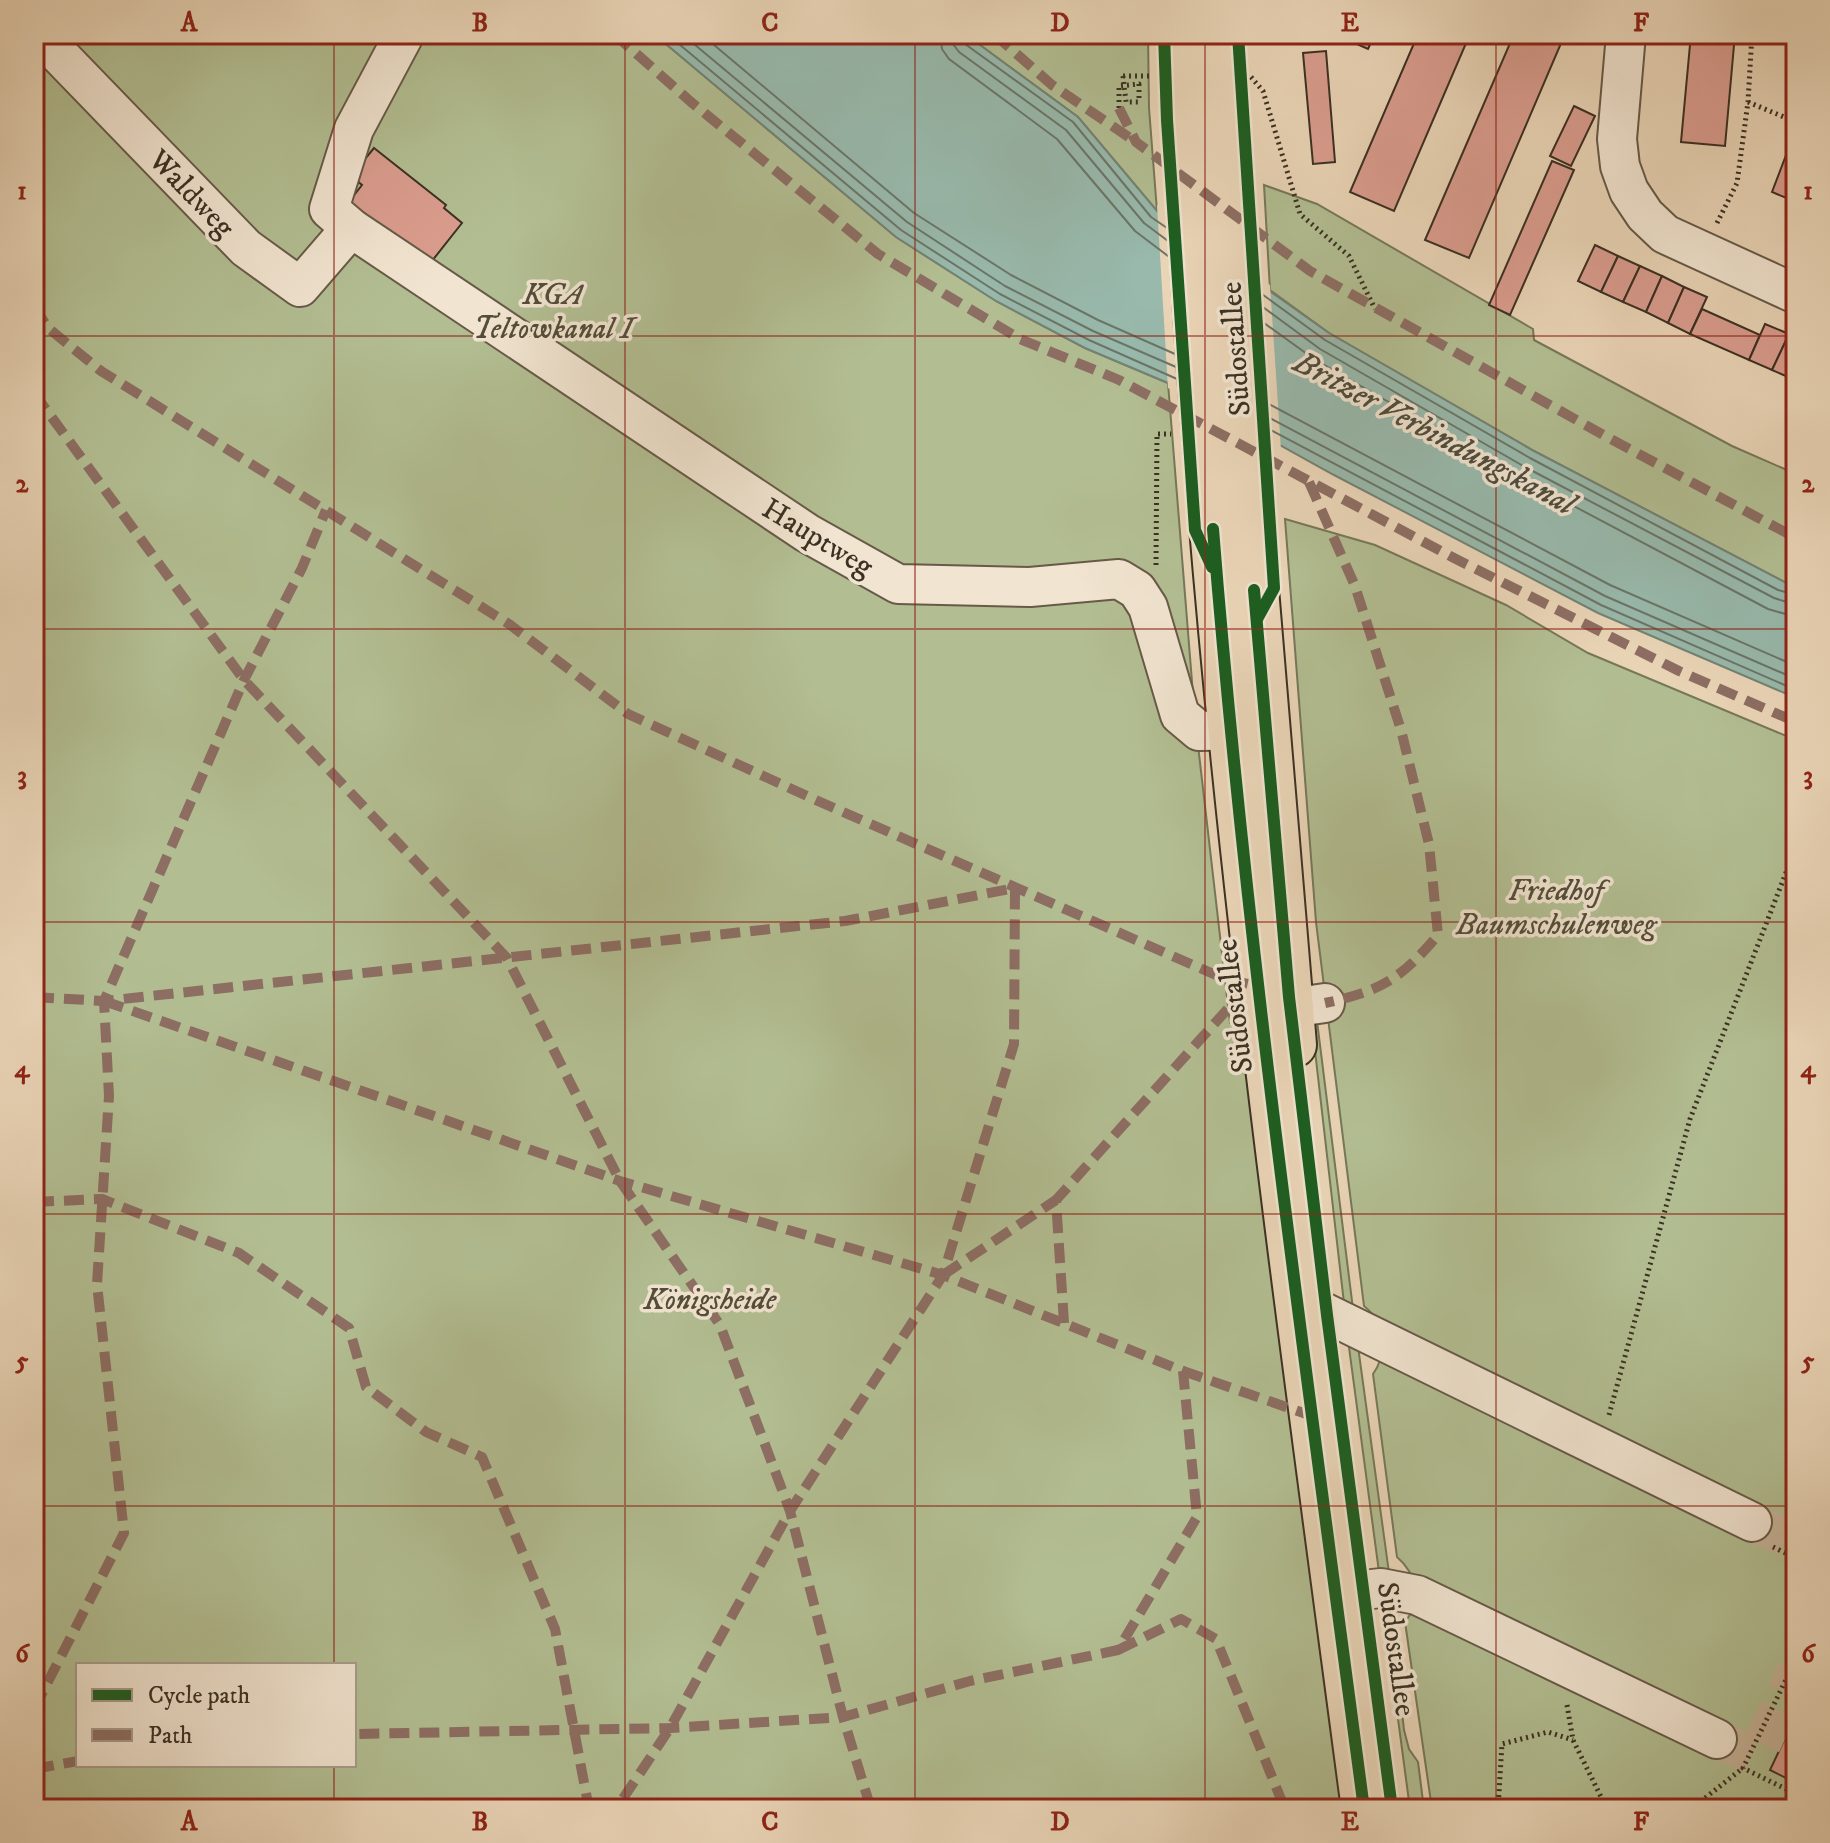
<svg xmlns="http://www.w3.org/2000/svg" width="1830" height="1843" font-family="'IM FELL DW Pica',serif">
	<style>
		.green { fill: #b2be92; stroke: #76785a; stroke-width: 2; fill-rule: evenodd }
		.water { fill: #98b9ac; stroke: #738375; stroke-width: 2 }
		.pier { fill: #ead5b7 }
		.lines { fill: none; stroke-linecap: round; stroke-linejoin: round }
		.shore { stroke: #6a7568; stroke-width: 2 }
		.building { fill: #da9d8f; stroke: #3b3123; stroke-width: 2 }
		.minor-tunnel { stroke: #c7b499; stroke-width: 38; stroke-dasharray: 38 19; stroke-linecap: butt }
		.minor-casing { stroke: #675a48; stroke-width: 42 }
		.major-casing { stroke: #3b3123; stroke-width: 48 }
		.path { stroke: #3b3123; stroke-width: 5; stroke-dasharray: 2 4; stroke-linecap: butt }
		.minor { stroke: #f1e4d0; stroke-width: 38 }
		.major { stroke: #ead5b7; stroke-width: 44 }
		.path-bridge { stroke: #3b3123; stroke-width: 5; stroke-dasharray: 2 4; stroke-linecap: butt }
		.quiet { stroke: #8d6e63; stroke-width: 10; stroke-dasharray: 20 10; stroke-linecap: butt }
		.cycleway-casing { stroke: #f1e4d0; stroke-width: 17 }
		.cycleway { stroke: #1b5e20; stroke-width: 12 }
		.grid { fill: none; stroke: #8f2418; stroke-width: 2; stroke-opacity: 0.55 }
		.labels { text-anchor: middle; stroke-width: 7; stroke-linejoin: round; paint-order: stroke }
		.street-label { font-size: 30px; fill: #3b3123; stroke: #f1e4d0 }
		.park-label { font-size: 30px; font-style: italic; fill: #534d39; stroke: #f1e4d0 }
		.water-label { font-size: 32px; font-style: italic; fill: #4e4c3e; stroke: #f1e4d0 }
		.neatline { fill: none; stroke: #8f2418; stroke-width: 3 }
		.grid-label { font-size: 26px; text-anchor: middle; font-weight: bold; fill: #8f2418 }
	</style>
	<rect width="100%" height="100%" fill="#ead5b7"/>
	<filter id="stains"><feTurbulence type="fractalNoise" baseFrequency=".0025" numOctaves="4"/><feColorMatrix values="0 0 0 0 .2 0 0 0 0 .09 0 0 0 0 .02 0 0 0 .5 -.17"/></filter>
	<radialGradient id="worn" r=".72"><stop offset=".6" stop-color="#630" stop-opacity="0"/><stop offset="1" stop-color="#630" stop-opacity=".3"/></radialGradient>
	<g class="green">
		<path d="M34,34h620l242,203 100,64 89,47 83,35 27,336 35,304 11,-1 104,787h-1311zM78,1665h276v100h-276z"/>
		<polygon points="965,34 1148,34 1149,108 1157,211 1078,117"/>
		<polygon points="1264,185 1317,204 1533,329 1534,340 1732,446 1796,474 1796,588 1534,451 1329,333 1270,290"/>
		<path d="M1285,519l90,26 131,60 82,48 208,87v1069h-364l-27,-187c17,-21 12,-48 -8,-65l-24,-183c15,-21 12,-52 -9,-68l-48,-384z"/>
		<polygon points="1316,1013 1354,1317 1345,1312 1311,1016"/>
		<polygon points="1357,1339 1389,1573 1379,1572 1348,1340"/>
		<polygon points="1394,1603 1404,1679 1402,1712 1404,1730 1409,1749 1418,1762 1424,1809 1410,1809 1383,1606"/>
	</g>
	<polygon class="water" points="654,34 965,34 1078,117 1157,211 1329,333 1534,451 1796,588 1796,698 1598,613 1334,475 1168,383 1085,348 996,301 896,237"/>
	<polygon class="pier" points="1157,205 1270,285 1281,450 1168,388"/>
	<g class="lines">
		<g class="shore">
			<polyline points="667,34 901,230 1000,294 1089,340 1177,379"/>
			<polyline points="682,34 907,222 1005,286 1093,331 1176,367"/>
			<polyline points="701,34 914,213 1011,275 1098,320 1175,354"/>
			<polyline points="940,34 942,49 949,59 1057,139 1135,231 1168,256"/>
			<polyline points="952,34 953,44 959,52 1066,130 1144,223 1168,241"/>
			<polyline points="962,34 965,44 1073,122 1151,217 1167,228"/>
			<polyline points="1255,289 1325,340 1530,458 1778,590 1796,595"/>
			<polyline points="1256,302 1320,349 1525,467 1774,598 1796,605"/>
			<polyline points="1257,318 1314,359 1519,477 1768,609 1796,617"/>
			<polyline points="1265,402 1610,585 1796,666"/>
			<polyline points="1266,416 1605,596 1796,679"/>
			<polyline points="1267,428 1601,605 1796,690"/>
		</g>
	</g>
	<g class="building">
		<polygon points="1334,34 1375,34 1368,49"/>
		<polygon points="1418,34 1470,34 1394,211 1350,192"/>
		<polygon points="1514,34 1565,34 1469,258 1425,240"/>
		<polygon points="1691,34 1735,34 1725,146 1681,142"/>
		<polygon points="1326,51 1335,162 1313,164 1303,53"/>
		<polygon points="1574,106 1595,116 1571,166 1550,156"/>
		<polygon points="374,148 446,205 444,208 462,223 428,266 348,203 362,185 351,176"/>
		<polygon points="1788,150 1796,153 1796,202 1772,192"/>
		<polygon points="1552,161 1574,170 1510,315 1489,305"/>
		<polygon points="1595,245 1618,256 1601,292 1578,281"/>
		<polygon points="1618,256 1640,266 1623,302 1601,292"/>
		<polygon points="1640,266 1662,276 1646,312 1623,302"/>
		<polygon points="1662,276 1684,287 1668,323 1646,312"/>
		<polygon points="1684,287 1707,297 1690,334 1668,323"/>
		<polygon points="1702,309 1760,335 1749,360 1690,334"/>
		<polygon points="1765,324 1789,334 1772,370 1749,360"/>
		<polygon points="1789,334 1796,337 1795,380 1772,370"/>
		<polygon points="1796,1715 1796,1783 1770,1770"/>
	</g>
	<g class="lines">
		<g class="minor-tunnel">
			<polyline points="1752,1522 1796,1542"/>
			<polyline points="1717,1739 1756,1757 1796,1671"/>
		</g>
		<defs>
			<g id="minor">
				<polyline points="39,34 246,248 300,287 351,228"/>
				<polyline points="400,34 403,37 354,129 329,209 351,228 807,533 898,584 1030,587 1119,579 1137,590 1148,607 1180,715 1199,731 1262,730"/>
				<polyline points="1626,34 1617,139 1620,166 1629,191 1645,215 1665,234 1796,294"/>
				<polyline points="1290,1008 1325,1003"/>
				<polyline points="1297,1299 1752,1522"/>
				<polyline points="1336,1593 1381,1588 1417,1595 1717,1739"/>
			</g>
			<g id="major">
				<path d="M1182,34c20,595 104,1185 182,1775"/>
				<polyline points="1210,37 1294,1045"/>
			</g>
		</defs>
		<use href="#minor" class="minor-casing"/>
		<use href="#major" class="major-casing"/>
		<g class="path">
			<polyline points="1123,76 1150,76"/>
			<polyline points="1251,77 1263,91 1300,214 1349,256 1375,309"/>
			<polyline points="1748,102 1796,122"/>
			<polyline points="1119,108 1119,86 1139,84 1139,102"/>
			<polyline points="1717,223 1737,183 1748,102 1752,34"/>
			<polyline points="1156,565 1157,434 1171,434"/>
			<polyline points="1609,1415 1690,1119 1796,847"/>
			<polyline points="1773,1547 1796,1558"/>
			<polyline points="1796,1659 1743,1768 1796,1794"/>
			<polyline points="1567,1705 1573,1740 1607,1809"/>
			<polyline points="1498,1800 1512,1809"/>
			<polyline points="1498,1809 1502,1744 1548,1732 1573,1740"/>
			<polyline points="1691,1809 1743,1768"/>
		</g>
		<use href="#minor" class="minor"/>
		<use href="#major" class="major"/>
		<polyline class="path-bridge" points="1123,76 1126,102 1139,102"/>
		<g class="quiet">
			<polyline points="614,34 691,102 878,254 1020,339 1119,380 1454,558 1679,671 1796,722"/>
			<polyline points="994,34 1052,85 1133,140"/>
			<polyline points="1119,108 1136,142 1310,271 1607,437 1796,538"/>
			<polyline points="34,306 48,328 101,371 509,624 628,714 818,801 1225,979 1257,986"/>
			<polyline points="34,393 244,680 507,958 620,1181 720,1325 790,1511 843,1717 871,1809"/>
			<path d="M1309,482l46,104 46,144 28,114 9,91c-37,44 -57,56 -113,68"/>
			<polyline points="34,997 104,1001 845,921 1015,888 1014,1044 943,1275 790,1511 670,1728 616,1809"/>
			<polyline points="104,1001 620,1181 943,1275 1183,1371 1197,1517 1118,1650 970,1681 843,1717 670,1728 354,1734"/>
			<polyline points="34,1202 102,1199 239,1253 349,1328 366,1387 426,1432 482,1457 555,1629 589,1809"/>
			<polyline points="943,1275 1056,1200"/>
			<polyline points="1064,1323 1056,1200 1233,1003"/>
			<polyline points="1183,1371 1312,1416"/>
			<polyline points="1118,1650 1181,1619 1216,1639 1285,1809"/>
			<polyline points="34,1709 124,1533 97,1284 109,1096 104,1001 244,680 302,568 326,510"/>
			<polyline points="34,1769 78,1761"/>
		</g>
		<defs>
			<g id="cycleway">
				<polyline points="1164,34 1167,120 1195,530 1212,567"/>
				<polyline points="1238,34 1274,588 1257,619"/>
				<path d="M1213,529c34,428 95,854 151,1280"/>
				<polyline points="1254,590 1289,997 1327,1315 1392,1809"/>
			</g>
		</defs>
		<use href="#cycleway" class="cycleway-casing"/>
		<use href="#cycleway" class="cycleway"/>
	</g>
	<path class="grid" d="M334,34v1631M625,34v1775M915,34v1775M1205,34v1775M1496,34v1775M34,336h1762M34,629h1762M34,922h1762M34,1214h1762M34,1506h1762M334,1765v44"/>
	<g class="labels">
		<g class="street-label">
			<text transform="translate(192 193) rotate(46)" y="10">Waldweg</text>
			<text transform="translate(1235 349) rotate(-94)" y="10">Südostallee</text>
			<text transform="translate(818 537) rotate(31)" y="10">Hauptweg</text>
			<text transform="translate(1234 1006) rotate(-97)" y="10">Südostallee</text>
			<text transform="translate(1397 1649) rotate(82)" y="10">Südostallee</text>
		</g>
		<g class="park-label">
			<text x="553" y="304">KGA<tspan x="553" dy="34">Teltowkanal I</tspan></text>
			<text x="1556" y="900">Friedhof<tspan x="1556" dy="34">Baumschulenweg</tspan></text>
			<text x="710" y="1309">Königsheide</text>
		</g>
		<g class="water-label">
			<text transform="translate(1435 432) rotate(28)" y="11">Britzer Verbindungskanal</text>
		</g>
	</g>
	<rect width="1830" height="1843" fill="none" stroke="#ead5b7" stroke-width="88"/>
	<rect x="76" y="1663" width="280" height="104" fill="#f1e4d0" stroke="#a89c8b" stroke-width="2"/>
	<rect x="92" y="1689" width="40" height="12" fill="#1b5e20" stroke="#a89c8b" stroke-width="2"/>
	<text x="148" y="1703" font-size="24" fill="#3b3123">Cycle path</text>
	<rect x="92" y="1729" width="40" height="12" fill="#8d6e63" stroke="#a89c8b" stroke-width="2"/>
	<text x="148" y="1743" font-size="24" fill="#3b3123">Path</text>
	<rect x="44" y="44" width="1742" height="1755" class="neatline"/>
	<g class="grid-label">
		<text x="189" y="31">A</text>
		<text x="480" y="31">B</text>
		<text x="770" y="31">C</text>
		<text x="1060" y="31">D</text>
		<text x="1350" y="31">E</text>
		<text x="1641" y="31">F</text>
		<text x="22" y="199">1</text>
		<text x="1808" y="199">1</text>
		<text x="22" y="492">2</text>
		<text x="1808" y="492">2</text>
		<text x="22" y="784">3</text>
		<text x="1808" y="784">3</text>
		<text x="22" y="1077">4</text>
		<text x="1808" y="1077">4</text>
		<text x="22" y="1369">5</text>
		<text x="1808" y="1369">5</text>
		<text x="22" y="1662">6</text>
		<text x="1808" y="1662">6</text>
		<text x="189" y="1830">A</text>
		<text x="480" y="1830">B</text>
		<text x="770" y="1830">C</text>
		<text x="1060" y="1830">D</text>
		<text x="1350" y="1830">E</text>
		<text x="1641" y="1830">F</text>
	</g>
	<rect width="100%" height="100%" filter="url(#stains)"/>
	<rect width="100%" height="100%" fill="url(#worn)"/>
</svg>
